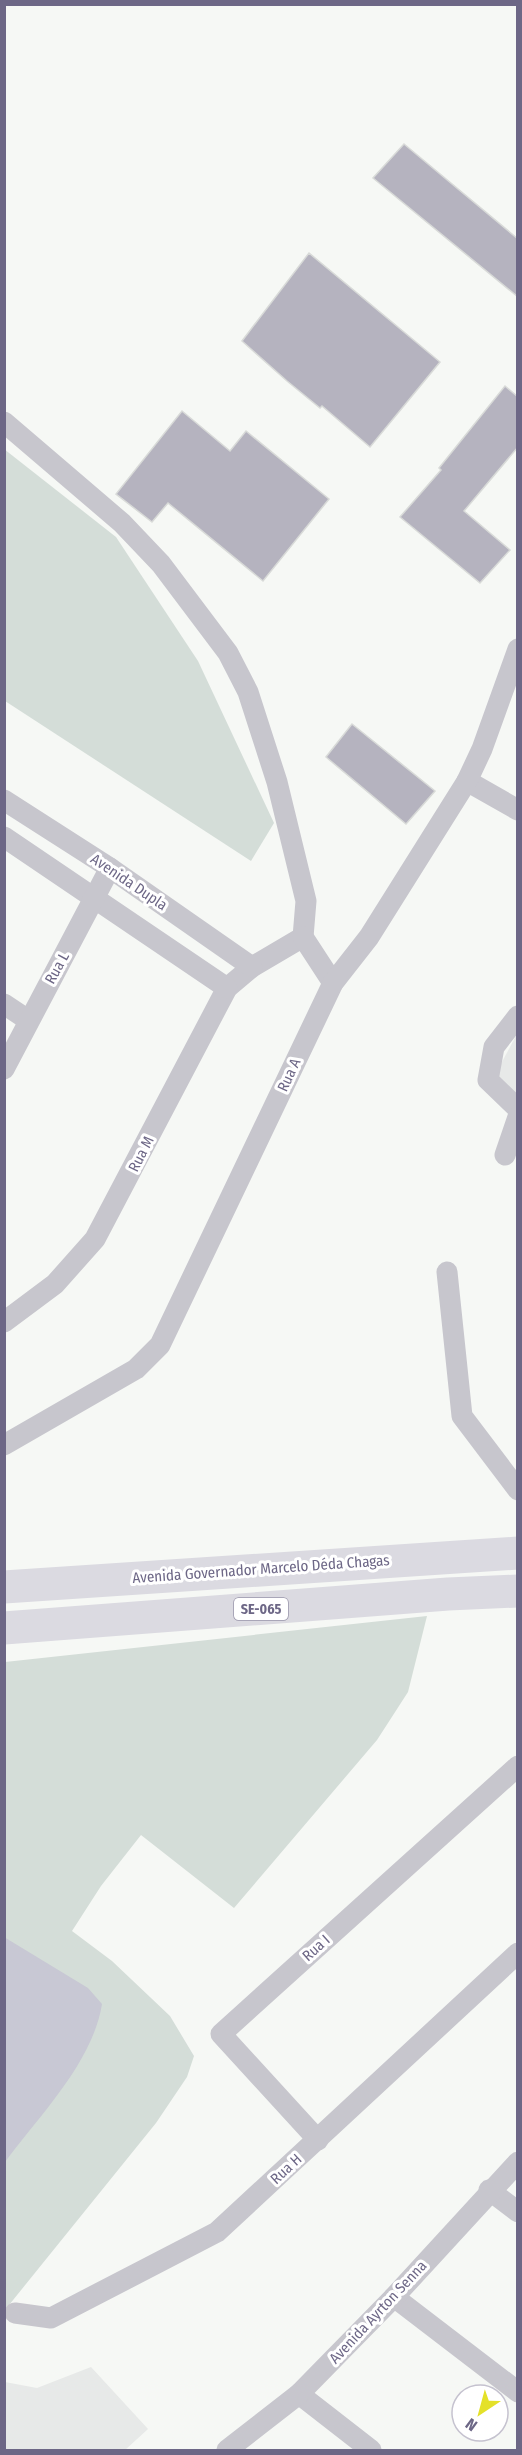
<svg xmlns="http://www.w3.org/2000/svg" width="522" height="2455" font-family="'Fira Sans Condensed',sans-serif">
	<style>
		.built { fill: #e7e9e8 }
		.green { fill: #d4ddd8 }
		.water { fill: #c8c8d4 }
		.building { fill: #b5b3bf; stroke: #d8dad8; stroke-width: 1.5 }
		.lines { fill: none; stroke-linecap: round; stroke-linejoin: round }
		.street { stroke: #c7c6cd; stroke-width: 21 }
		.primary { stroke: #dbdae1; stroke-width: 33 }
		.labels { text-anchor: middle; stroke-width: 6; stroke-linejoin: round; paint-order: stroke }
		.shield { fill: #fff; stroke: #9995aa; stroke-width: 1.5 }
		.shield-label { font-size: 14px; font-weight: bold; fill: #6d6786 }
		.street-label { font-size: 15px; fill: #6d6786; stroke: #fff }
	</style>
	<rect width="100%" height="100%" fill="#f6f8f5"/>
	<g class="built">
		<polygon points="517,1034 517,1099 496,1073"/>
		<polygon points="91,2367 148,2429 125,2450 5,2450 5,2382 37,2388"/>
	</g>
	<g class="green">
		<polygon points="4,449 116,537 198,661 274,823 251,861 5,701"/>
		<polygon points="427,1616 408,1692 377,1740 234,1908 141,1835 101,1886 72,1931 112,1961 170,2016 194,2056 187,2077 156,2123 5,2310 5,1662"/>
	</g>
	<path class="water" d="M4,1937l84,51 14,16c-9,58 -63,112 -97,158z"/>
	<g class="building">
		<polygon points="404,144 518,239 518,297 373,178"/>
		<polygon points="309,253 440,362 370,447 322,406 320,408 287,381 242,341"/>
		<polygon points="505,386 518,397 518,447 464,511 510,550 480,583 400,517 441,470 439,468"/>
		<polygon points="182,411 230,451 246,431 329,499 263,581 168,503 152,522 116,494"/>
		<polygon points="352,724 435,791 406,824 326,757"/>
	</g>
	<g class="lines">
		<g class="street">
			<polyline points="4,422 122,523 161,564 228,653 248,692 277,782 306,901 303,937 252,967 227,988 95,1239 55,1284 4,1322"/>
			<polyline points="467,781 518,810"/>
			<polyline points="4,800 110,868 252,967"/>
			<polyline points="4,837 227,988"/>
			<polyline points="303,937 333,983"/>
			<polyline points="4,1004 28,1020"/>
			<polyline points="518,1016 494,1047 488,1080 518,1109"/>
			<polyline points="4,1069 110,868"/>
			<polyline points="505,1155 518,1117"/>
			<polyline points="447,1272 462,1416 518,1490"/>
			<polyline points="4,1445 136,1369 160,1345 333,983 369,937 467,781 482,749 518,649"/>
			<polyline points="318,2140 221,2034 518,1766"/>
			<polyline points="489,2190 518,2212"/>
			<polyline points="394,2297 518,2392"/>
			<polyline points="15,2313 51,2318 217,2232 518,1953"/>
			<polyline points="299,2394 371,2450"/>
			<polyline points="227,2450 299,2394 394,2297 518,2162"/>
		</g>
		<g class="primary">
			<polyline points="4,1587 518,1553"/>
			<polyline points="4,1628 448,1594 518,1591"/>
		</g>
	</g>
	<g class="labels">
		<rect class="shield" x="234" y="1598" width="54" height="22" rx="4.5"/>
		<g class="shield-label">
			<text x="261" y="1614">SE-065</text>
		</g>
		<g class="street-label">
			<text transform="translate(129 882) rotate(34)" y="5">Avenida Dupla</text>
			<text transform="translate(57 968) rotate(-61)" y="5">Rua L</text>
			<text transform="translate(289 1075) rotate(-65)" y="5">Rua A</text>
			<text transform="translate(141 1154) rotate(-63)" y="5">Rua M</text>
			<text transform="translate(261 1569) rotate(-4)" y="5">Avenida Governador Marcelo Déda Chagas</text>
			<text transform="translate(316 1948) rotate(-42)" y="5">Rua I</text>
			<text transform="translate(286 2169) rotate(-43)" y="5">Rua H</text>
			<text transform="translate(378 2312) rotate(-47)" y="5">Avenida Ayrton Senna</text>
		</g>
	</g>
	<rect width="522" height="2455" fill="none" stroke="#6d6786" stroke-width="12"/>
	<g transform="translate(480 2413) rotate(216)"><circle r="28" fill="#ffffff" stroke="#c5c2cf" stroke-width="1.5"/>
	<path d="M0-4.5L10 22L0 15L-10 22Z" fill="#e4e129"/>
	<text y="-9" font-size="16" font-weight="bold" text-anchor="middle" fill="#6d6786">N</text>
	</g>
</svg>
